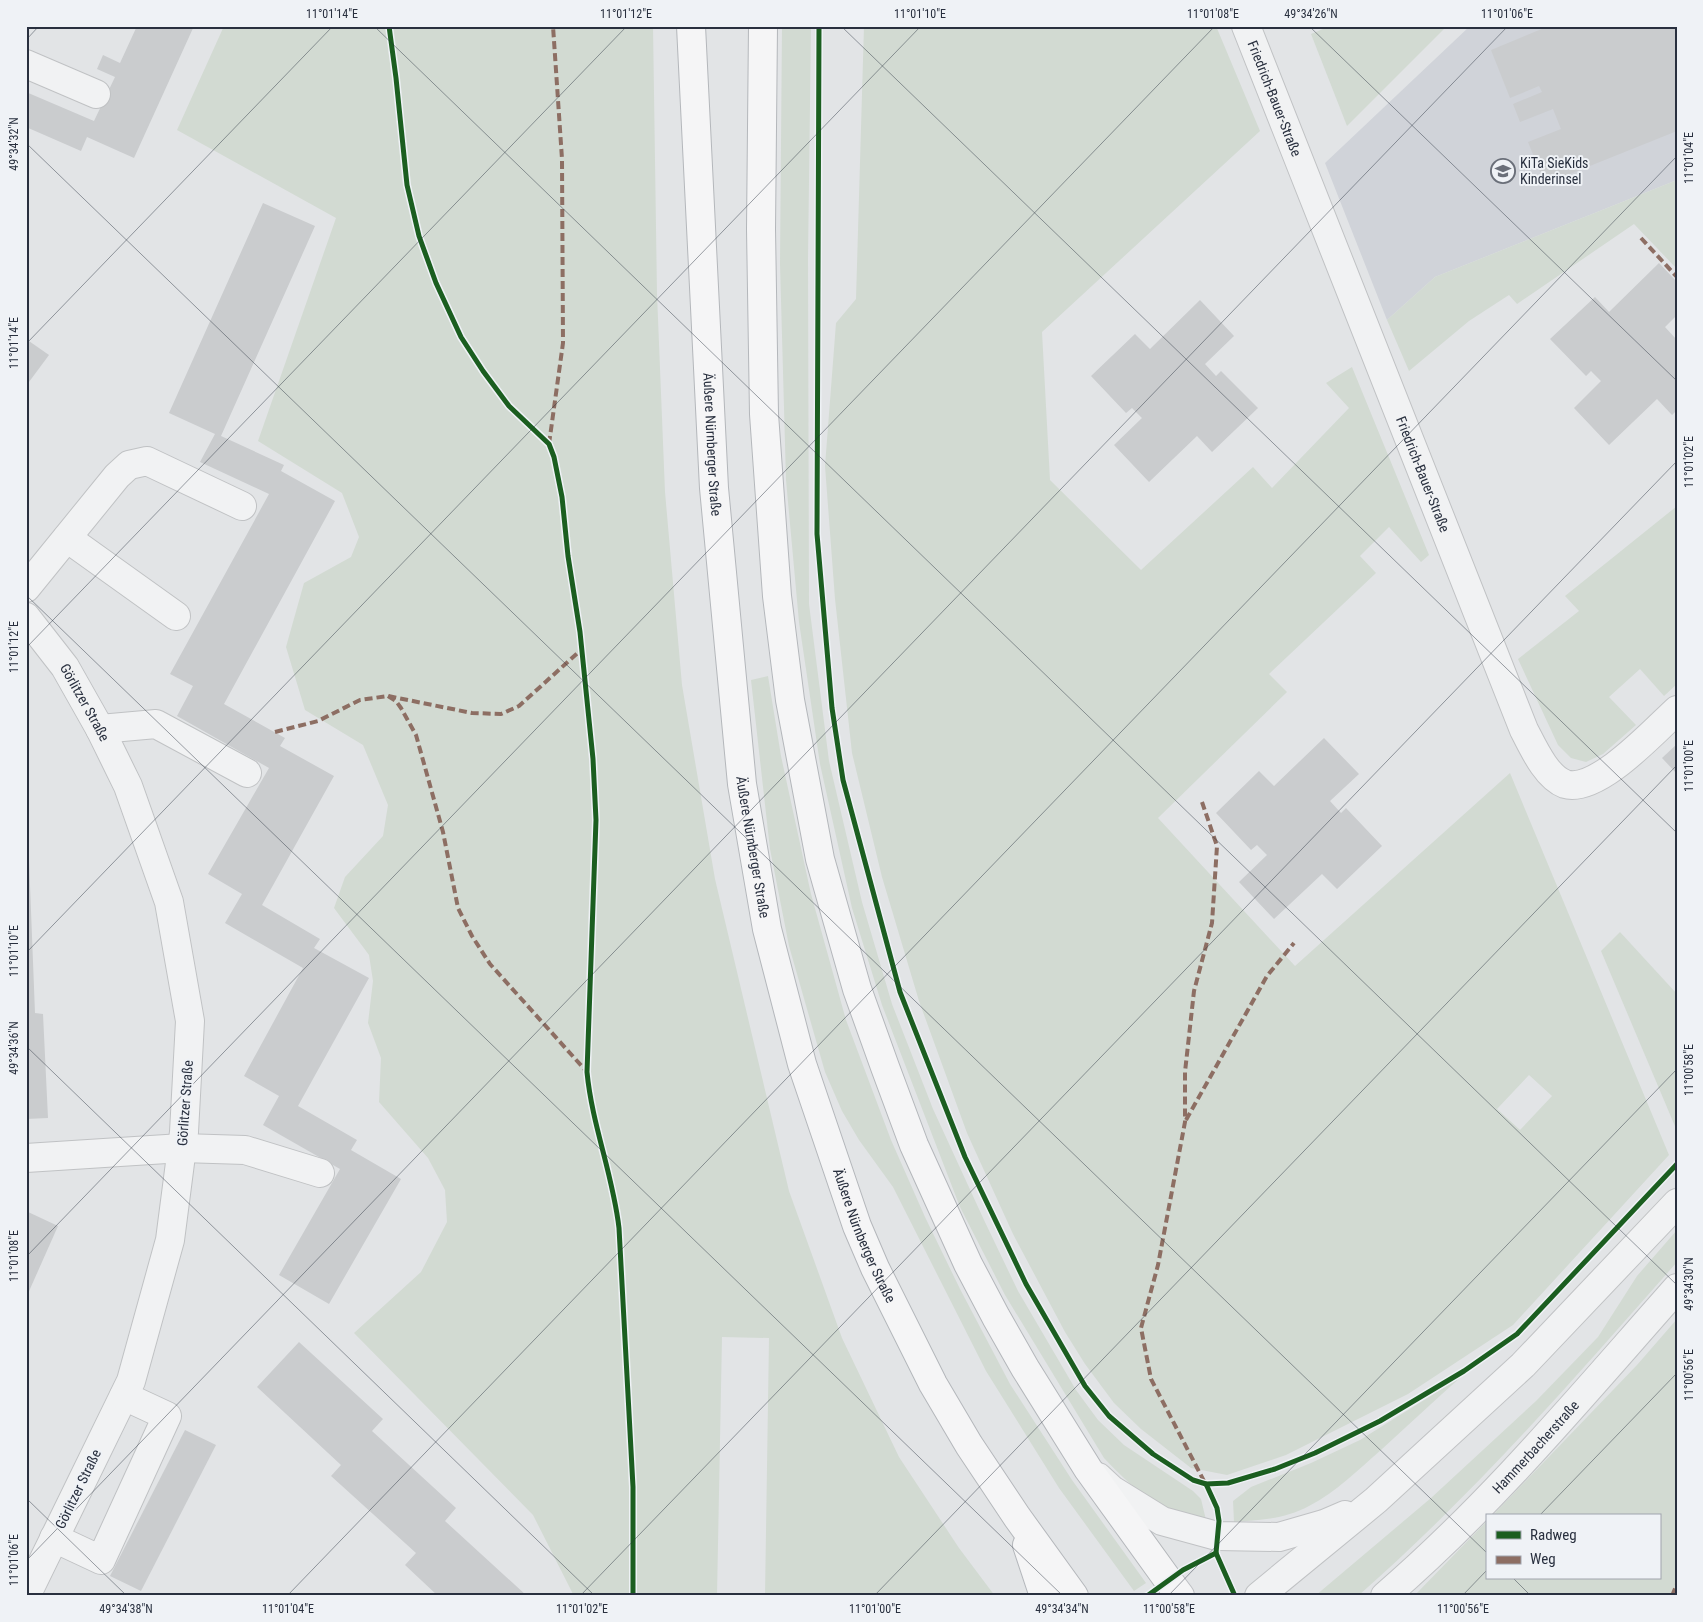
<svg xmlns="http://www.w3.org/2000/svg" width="1703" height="1622" font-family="'Roboto Condensed',sans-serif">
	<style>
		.built { fill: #d0d3d9 }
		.green { fill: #d2dad2; fill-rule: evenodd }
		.building { fill: #caccce }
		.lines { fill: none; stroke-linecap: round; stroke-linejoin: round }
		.minor-casing { stroke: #c0c2c4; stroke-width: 30 }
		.major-casing { stroke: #bec0c4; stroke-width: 30 }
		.highway-casing { stroke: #b4b7bb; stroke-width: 30 }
		.minor { stroke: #f1f2f3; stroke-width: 28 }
		.major { stroke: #f5f5f6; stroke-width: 28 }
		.highway { stroke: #f5f5f6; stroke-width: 28 }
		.quiet { stroke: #8d6e63; stroke-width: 4; stroke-dasharray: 8 4; stroke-linecap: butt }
		.cycleway-casing { stroke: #eff2f6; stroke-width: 8 }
		.cycleway { stroke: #1b5e20; stroke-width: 5 }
		.ticks { fill: none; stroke: #29303f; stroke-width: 1; stroke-opacity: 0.45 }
		.labels { text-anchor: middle; stroke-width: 4; stroke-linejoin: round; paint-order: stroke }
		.street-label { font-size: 14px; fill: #29303f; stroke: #eff2f6 }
		.poi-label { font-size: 14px; fill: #29303f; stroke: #eff2f6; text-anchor: start }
		.neatline { fill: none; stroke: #29303f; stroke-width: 2 }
		.ticks-label { font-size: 12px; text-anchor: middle; fill: #29303f }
	</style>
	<rect width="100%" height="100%" fill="#e2e4e6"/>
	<polygon class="built" points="1470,26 1677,26 1677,180 1435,277 1387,320 1325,163"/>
	<g class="green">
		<polygon points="224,26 653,26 657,294 665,492 682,685 715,879 789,1191 842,1338 899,1457 959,1548 995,1596 765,1596 769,1338 722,1337 717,1596 574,1596 533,1515 354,1333 421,1272 447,1222 445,1190 428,1158 379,1102 381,1058 368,1023 373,981 369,955 334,908 345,877 383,836 388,805 363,745 305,710 286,647 304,583 351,557 359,537 342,493 258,441 336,218 177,130"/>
		<path d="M782,26h29l-3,233 1,345 20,157 33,141 30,102 41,105 51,111 34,71 58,99 22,30 26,25 69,46 8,8 5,21c-49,-12 -68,-26 -102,-62l-99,-163 -45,-88 -78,-202 -30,-97 -32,-144 -21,-142 -13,-142 -6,-216z"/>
		<path d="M864,26h352l44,105 -218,201 8,148 91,90 112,-103 19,21 77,-80 -23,-25 26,-16 77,188 -8,7 -32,-35 -29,29 16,17 -107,101 18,18 -129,126 137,148 215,-193 159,382 -156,170 -105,69 -122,61 -59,20 -36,-7 -50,-39 -27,-26 -29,-39 -20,-32 -52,-98 -46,-101 -48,-132 -37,-124 -30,-124 -17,-154 -10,-133 11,-143 20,-24zM1529,1075l23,21 -32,34 -23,-21z"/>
		<polygon points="1330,26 1447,26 1347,126 1311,34"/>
		<polygon points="1677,180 1677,269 1634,224 1517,304 1509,295 1469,321 1409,371 1387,320 1435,277"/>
		<polygon points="1677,506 1677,684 1664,696 1640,669 1609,697 1636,725 1603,754 1586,762 1571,758 1558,745 1518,659 1579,611 1565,596"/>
		<polygon points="768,676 781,756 811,894 846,1020 891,1140 925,1217 960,1289 1010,1384 1072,1480 1146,1583 1134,1591 1059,1488 986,1371 893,1187 859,1140 842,1111 825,1072 789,946 770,849 751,680"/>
		<polygon points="1620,932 1677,994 1677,1131 1601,951"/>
		<path d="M1677,1230v32c-102,116 -203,232 -319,334h-43l116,-98 105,-97 62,-64 39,-61z"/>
		<polygon points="1677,1319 1677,1596 1414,1596 1487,1521 1487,1578 1659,1578 1659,1516 1492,1516 1637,1365"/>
		<path d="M1461,1377c-27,24 -53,48 -80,73 -23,20 -45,42 -72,56 -24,13 -49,14 -75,16l-1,-21 18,-14 60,-24 49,-23z"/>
	</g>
	<g class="building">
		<polygon points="137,26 194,26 134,158 87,137 81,151 26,127 26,92 94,121 115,77 97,69 103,55 120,63"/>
		<polygon points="1549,26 1677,26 1677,131 1545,184 1528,142 1561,129 1553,109 1520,122 1513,104 1542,92 1539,86 1510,98 1491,50"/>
		<polygon points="263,203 315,226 221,436 284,465 281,471 335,501 224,704 285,738 280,746 334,776 262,905 320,939 314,948 369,978 298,1106 357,1140 351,1150 401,1179 329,1304 279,1275 340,1169 263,1125 279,1096 244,1076 303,968 225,923 242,894 208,874 269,768 177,716 193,686 170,674 269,494 200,462 215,434 169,413"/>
		<polygon points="1659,263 1677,282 1677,315 1665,327 1676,339 1677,338 1677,410 1672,415 1657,399 1609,445 1574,408 1601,381 1591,371 1586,376 1550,339 1595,297 1609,312"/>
		<polygon points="1200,300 1234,336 1205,364 1216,376 1221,371 1258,408 1212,452 1197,436 1149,482 1114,445 1142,418 1132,408 1126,413 1091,376 1135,334 1150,349"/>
		<polygon points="26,339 49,355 26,386"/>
		<polygon points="1324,738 1359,774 1330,801 1341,813 1346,808 1382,846 1337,889 1322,874 1274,919 1239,882 1267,855 1257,845 1251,850 1216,813 1259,771 1274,786"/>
		<polygon points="1677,744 1677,774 1662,758"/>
		<polygon points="26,834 28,834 35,1013 43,1014 48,1118 26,1119"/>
		<polygon points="26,1211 58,1226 26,1298"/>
		<polygon points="299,1342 383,1419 372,1431 456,1508 445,1521 527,1596 438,1596 405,1565 416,1553 331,1476 341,1465 257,1387"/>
		<polygon points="185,1430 216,1445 141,1591 110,1576"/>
	</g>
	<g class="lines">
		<defs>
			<g id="minor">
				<path id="s1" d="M1246,26l278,704c9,17 22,47 41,54 32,10 89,-53 112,-74"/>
				<polyline points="26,64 96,94"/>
				<polyline points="67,538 176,616"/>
				<polyline points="26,588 117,476 129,465 147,461 242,506"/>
				<path id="s2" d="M26,617l39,50 35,62 28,57 41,116 21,119 -6,111 -14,108 -39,141 -105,215"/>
				<polyline points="100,729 156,724 247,773"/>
				<polyline points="26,1158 182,1148 245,1150 320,1173"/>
				<polyline points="1098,1477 1112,1490 1162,1521 1217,1536 1279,1537 1324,1524 1345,1515"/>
				<polyline points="54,1538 101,1560 167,1416 124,1396"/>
				<polyline points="1259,1596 1376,1500 1523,1365 1677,1203"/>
				<path id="s3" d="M1385,1596c107,-92 198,-202 292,-308"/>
			</g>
			<polyline id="major" points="1168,1580 1180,1596"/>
			<g id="highway">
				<path id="s4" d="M691,26l23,462 28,296 25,145 35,135 55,162 18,42 58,116 36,61 48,72 57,79"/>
				<polyline points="763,26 761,229 764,414 777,596 790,700 820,859 857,989 885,1067 914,1145 968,1264 996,1317 1025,1368 1088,1469 1168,1580"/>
				<polyline points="1027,1545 1044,1596"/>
			</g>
		</defs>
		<use href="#minor" class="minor-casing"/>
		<use href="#major" class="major-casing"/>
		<use href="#highway" class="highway-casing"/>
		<use href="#minor" class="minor"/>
		<use href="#major" class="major"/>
		<use href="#highway" class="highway"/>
		<g class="quiet">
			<polyline points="1641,238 1677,277"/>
			<polyline points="549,444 563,343 562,159 553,26"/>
			<polyline points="388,696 396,701 401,708 416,735 443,832 458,908 472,936 490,964 587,1072"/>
			<polyline points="275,732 318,721 360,700 388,696 472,713 501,714 519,706 582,649"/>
			<polyline points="1202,802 1217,846 1212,923 1194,991 1185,1072 1185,1122 1158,1265 1141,1328 1151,1379 1206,1485"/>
			<polyline points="1186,1120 1267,976 1294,943"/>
			<polyline points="1672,1596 1677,1584"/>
		</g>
		<defs>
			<g id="cycleway">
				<path d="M389,26l7,52 11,107 12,51 17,47 25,54 22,34 26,35 40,38 5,13 8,40 6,59 12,76 13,127 3,61 -9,252c5,53 26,103 32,156l14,259v109"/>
				<polyline points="819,26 817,534 832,708 843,780 900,992 965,1157 1026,1284 1085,1386 1109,1416 1153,1454 1193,1480 1206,1484 1228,1483 1275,1469 1315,1453 1380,1421 1464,1371 1517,1334 1677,1164"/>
				<polyline points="1206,1484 1217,1508 1219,1521 1216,1553 1235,1596"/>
				<polyline points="1147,1596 1183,1570 1216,1553"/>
			</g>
		</defs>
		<use href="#cycleway" class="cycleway-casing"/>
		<use href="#cycleway" class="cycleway"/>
	</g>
	<path class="ticks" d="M374,26l1303,1259M841,26l836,807M1309,26l368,355M26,40l13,-14M26,143l1461,1410M26,344l307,-318M26,595l1037,1001M26,648l601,-622M26,953l895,-927M26,1046l569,550M26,1257l1189,-1231M26,1498l101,98M1539,1516l138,-143M26,1561l1482,-1535M1513,1578l18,18M287,1596l1390,-1440M580,1596l1097,-1135M874,1596l803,-831M1168,1596l509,-527M1462,1596l25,-26"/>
	<defs>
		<symbol id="school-ring" viewBox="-11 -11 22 22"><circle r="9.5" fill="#eff2f6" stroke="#6a6f79" stroke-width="1.5"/><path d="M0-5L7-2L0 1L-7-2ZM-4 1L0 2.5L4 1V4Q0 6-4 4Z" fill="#6a6f79"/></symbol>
	</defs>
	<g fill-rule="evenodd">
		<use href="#school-ring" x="1489" y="157" width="28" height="28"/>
	</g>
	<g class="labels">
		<g class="street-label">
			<text dy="5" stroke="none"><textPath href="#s1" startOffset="78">Friedrich-Bauer-Straße</textPath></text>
			<text dy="5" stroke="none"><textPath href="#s4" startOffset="419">Äußere Nürnberger Straße</textPath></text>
			<text dy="5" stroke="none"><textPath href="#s1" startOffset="482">Friedrich-Bauer-Straße</textPath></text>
			<text dy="5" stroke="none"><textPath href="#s2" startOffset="104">Görlitzer Straße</textPath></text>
			<text dy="5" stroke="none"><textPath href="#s4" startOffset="824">Äußere Nürnberger Straße</textPath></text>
			<text transform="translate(185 1103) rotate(-86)" y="5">Görlitzer Straße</text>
			<text dy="5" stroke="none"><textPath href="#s4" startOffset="1229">Äußere Nürnberger Straße</textPath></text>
			<text dy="5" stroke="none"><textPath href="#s3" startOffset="212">Hammerbacherstraße</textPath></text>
			<text transform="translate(78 1489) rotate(-64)" y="5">Görlitzer Straße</text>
		</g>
		<g class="poi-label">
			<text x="1520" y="168">KiTa SieKids<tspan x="1520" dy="16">Kinderinsel</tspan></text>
		</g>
	</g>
	<rect width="1703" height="1622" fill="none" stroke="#eff2f6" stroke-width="55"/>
	<rect x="1486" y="1514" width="175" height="65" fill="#eff2f6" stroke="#a0a4ad"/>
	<rect x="1496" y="1531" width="25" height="8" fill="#1b5e20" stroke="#a0a4ad"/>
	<text x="1530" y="1540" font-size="15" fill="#29303f">Radweg</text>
	<rect x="1496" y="1556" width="25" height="8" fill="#8d6e63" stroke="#a0a4ad"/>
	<text x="1530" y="1564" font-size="15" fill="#29303f">Weg</text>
	<rect x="28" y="28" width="1648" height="1566" class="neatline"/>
	<g class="ticks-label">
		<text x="332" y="18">11°01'14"E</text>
		<text x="626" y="18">11°01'12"E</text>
		<text x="920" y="18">11°01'10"E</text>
		<text x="1213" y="18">11°01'08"E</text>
		<text x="1311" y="18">49°34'26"N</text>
		<text x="1507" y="18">11°01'06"E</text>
		<text transform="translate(14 144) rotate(-90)" y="4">49°34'32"N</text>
		<text transform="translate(1689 158) rotate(-90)" y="4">11°01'04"E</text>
		<text transform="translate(14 343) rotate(-90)" y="4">11°01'14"E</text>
		<text transform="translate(1689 462) rotate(-90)" y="4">11°01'02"E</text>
		<text transform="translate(14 647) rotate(-90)" y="4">11°01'12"E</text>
		<text transform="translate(1689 766) rotate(-90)" y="4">11°01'00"E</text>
		<text transform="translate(14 951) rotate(-90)" y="4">11°01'10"E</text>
		<text transform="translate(14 1048) rotate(-90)" y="4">49°34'36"N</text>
		<text transform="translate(1689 1070) rotate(-90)" y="4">11°00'58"E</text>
		<text transform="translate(14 1256) rotate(-90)" y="4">11°01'08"E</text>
		<text transform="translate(1689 1284) rotate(-90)" y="4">49°34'30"N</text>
		<text transform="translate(1689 1375) rotate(-90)" y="4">11°00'56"E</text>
		<text transform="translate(14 1560) rotate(-90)" y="4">11°01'06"E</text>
		<text x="126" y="1613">49°34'38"N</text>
		<text x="288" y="1613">11°01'04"E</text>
		<text x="582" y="1613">11°01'02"E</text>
		<text x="875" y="1613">11°01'00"E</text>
		<text x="1062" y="1613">49°34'34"N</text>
		<text x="1169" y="1613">11°00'58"E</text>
		<text x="1463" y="1613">11°00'56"E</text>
	</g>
</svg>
